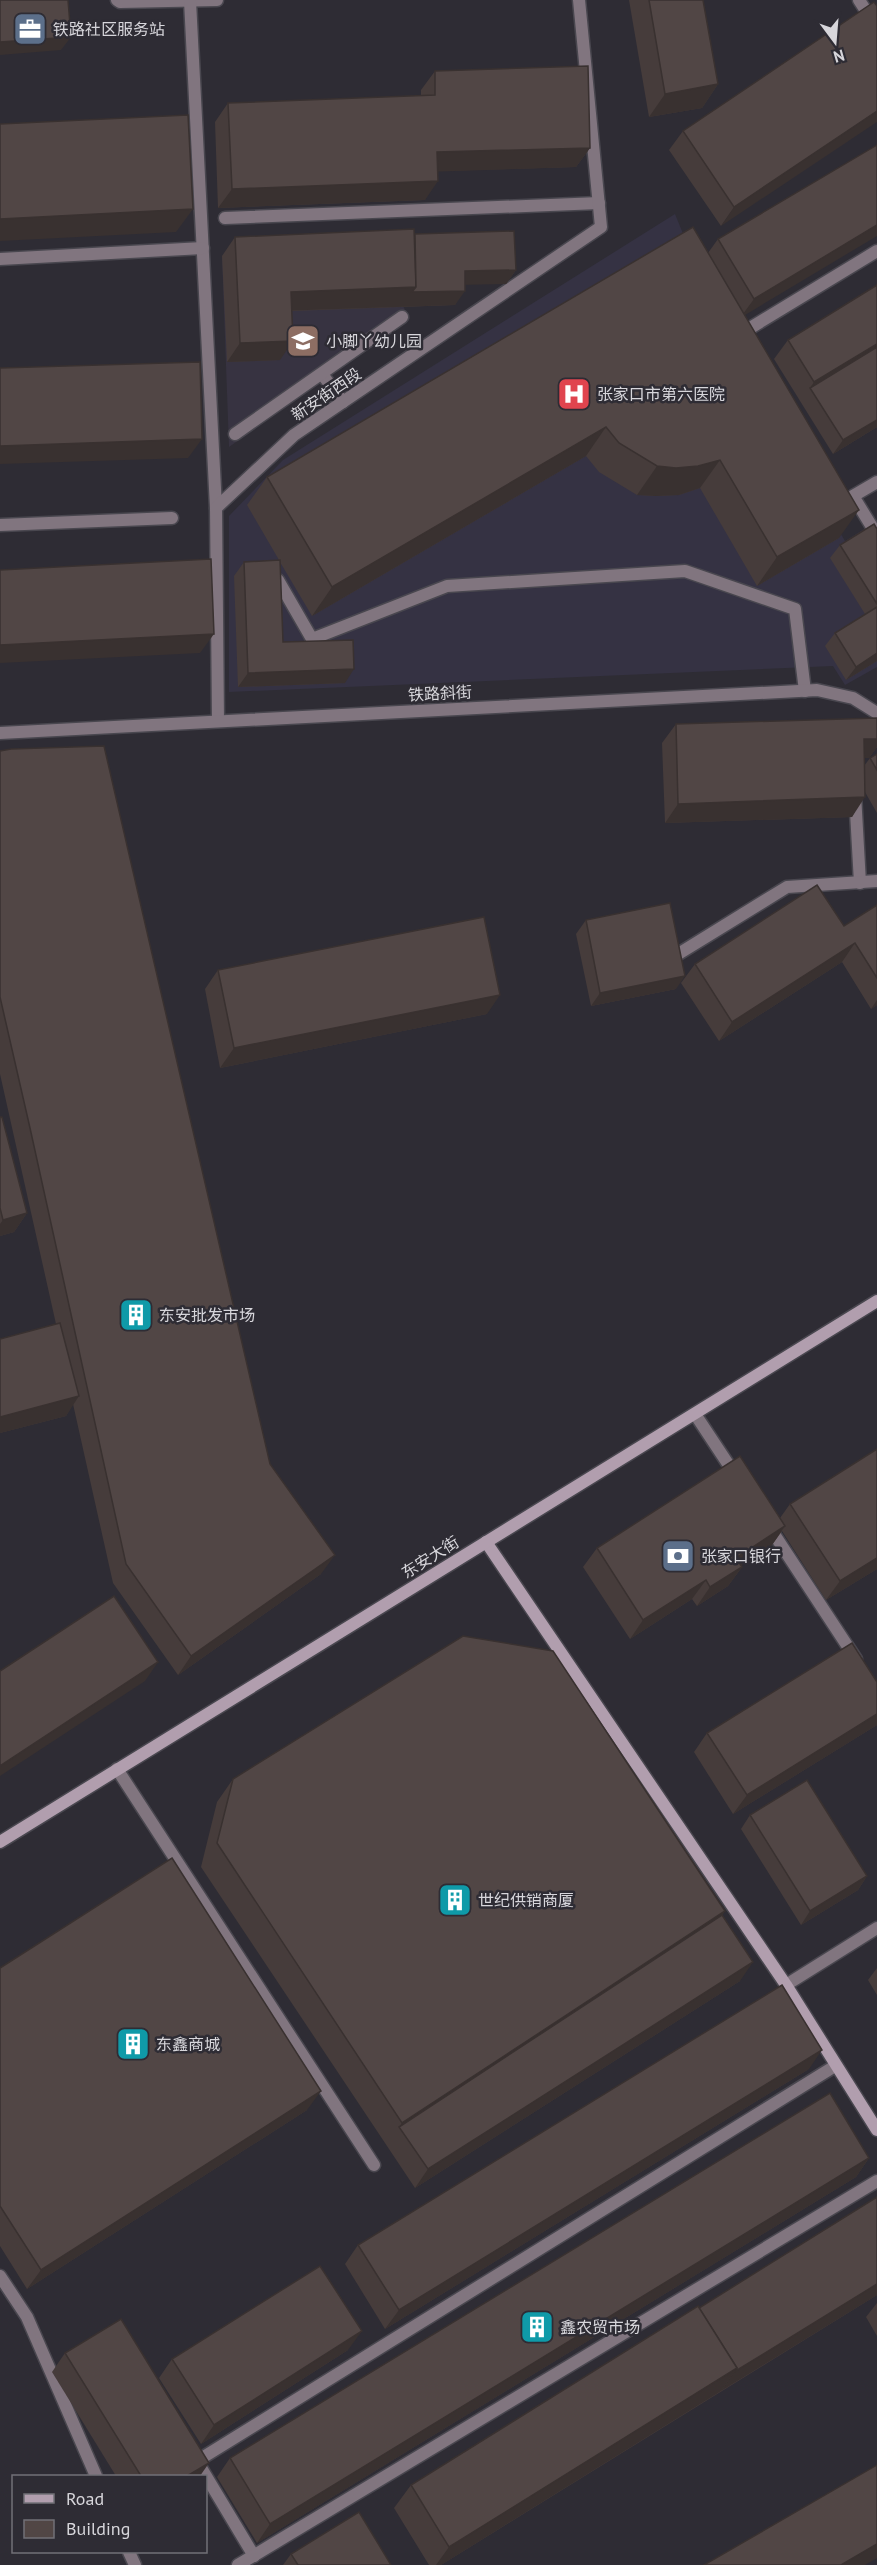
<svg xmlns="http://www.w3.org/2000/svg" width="877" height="2565" font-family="'PT Sans','Noto Sans SC',sans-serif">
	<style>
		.built { fill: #373341 }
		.medical { fill: #353243 }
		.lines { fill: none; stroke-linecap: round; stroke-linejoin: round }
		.lane-casing { stroke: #49474f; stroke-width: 15 }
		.street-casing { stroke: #49474f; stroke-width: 15 }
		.secondary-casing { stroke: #49474f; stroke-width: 15 }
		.lane { stroke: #81757f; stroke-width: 12 }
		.street { stroke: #81757f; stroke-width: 12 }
		.secondary { stroke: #b19eae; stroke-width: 12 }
		.wall { fill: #463c3b }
		.shaded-wall { fill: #393130 }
		.building { fill: #514645; stroke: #393130; stroke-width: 1.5 }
		.labels { text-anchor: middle; stroke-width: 5; stroke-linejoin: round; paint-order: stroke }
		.poi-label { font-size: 16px; fill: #d7d6db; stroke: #2e2c34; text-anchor: start }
		.street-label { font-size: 16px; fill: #d7d6db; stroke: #2e2c34 }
	</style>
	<rect width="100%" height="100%" fill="#2e2c34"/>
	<polygon class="built" points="401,248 403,306 410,319 229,447 222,256"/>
	<polygon class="medical" points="675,214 722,329 845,541 864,529 877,551 877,667 845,685 833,666 229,692 229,516 283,460"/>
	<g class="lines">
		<defs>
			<g id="lane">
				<polyline points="859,0 877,28"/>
				<polyline points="322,374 343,402"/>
				<polyline points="235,434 402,317"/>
				<polyline points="278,580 312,639 447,586 685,571 795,609 805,691"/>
				<polyline points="695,1414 736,1476"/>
				<polyline points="768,1525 856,1659"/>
				<polyline points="117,1769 374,2165"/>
				<polyline points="786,1985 877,1928"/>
				<polyline points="0,2276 27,2317 96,2476"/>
				<polyline points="129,2552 135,2565"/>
				<polyline points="254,2556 197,2461 835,2066"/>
				<polyline points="238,2565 877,2181"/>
			</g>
			<g id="street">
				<polyline points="117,0 120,2 217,0"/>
				<polyline points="190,1 216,508"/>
				<polyline points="225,218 599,203"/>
				<polyline points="0,259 203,248"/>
				<polyline points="742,333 877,251"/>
				<polyline points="877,482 853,496 877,535"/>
				<polyline points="0,525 172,518"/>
				<polyline points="218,720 216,508 294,435 601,227 579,0"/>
				<polyline points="0,733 817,690 853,698 877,713"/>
				<polyline points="855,794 860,883"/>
				<polyline points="675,956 787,887 877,881"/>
			</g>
			<g id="secondary">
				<polyline points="486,1542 786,1985 877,2130"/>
				<polyline points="0,1842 877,1301"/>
			</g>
		</defs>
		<use href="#lane" class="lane-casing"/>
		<use href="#street" class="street-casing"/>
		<use href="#secondary" class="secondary-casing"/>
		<use href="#lane" class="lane"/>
		<use href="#street" class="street"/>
		<use href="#secondary" class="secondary"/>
	</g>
	<g class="wall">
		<polygon points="629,0 703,0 718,84 702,108 649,117"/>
		<polygon points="877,6 721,226 669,150 683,131"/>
		<polygon points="435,71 590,148 576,167 438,171 425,200 218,208 215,122 228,103 421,96 421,90"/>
		<polygon points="877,145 744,315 839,538 757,586 700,488 679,495 656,496 637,495 599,472 586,456 312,616 280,562 283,642 345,683 238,687 234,576 244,562 279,560 247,505 267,477 708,253 718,239"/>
		<polygon points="415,234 516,270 506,284 465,284 455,305 292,311 280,360 227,362 222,256 235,237"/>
		<polygon points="788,340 877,427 833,454 774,359"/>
		<polygon points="877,529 877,661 846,680 825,646 835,633 865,614 830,558 840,545"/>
		<polygon points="877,718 877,747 869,758 864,758 864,766 870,758 877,754 877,813 865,792 852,817 665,823 662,743 676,724"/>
		<polygon points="0,751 270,1464 321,1574 178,1675 113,1583 73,1404 66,1416 0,1433 0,1339 56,1324 0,1074"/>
		<polygon points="877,905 877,1005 871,1009 842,962 719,1041 681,983 695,964 844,926"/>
		<polygon points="586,920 676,989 591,1006 576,934"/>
		<polygon points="218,970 487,1014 220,1068 205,989"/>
		<polygon points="0,1117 27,1213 14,1232 0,1236"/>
		<polygon points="790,1504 877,1569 826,1600 782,1531 772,1545 741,1565 742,1567 728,1586 697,1606 692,1599 630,1639 583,1567 597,1548 780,1518"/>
		<polygon points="877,1682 877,1725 733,1814 694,1752 707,1733"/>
		<polygon points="233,1779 725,1911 722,1915 740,1981 415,2188 201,1867 217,1802"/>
		<polygon points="750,1815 867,1876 858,1890 801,1925 741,1829"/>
		<polygon points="0,1968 307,2110 27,2289 0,2246"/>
		<polygon points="877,1968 877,1995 868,1980"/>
		<polygon points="809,2069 385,2329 345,2264 358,2245"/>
		<polygon points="869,2158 856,2177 257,2543 217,2477 230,2458"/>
		<polygon points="877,2197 877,2295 441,2565 429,2565 394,2508 411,2485 699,2308"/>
		<polygon points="877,2303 877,2336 866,2317"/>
		<polygon points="348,2350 201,2444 159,2378 172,2359"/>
		<polygon points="65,2353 200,2476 116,2476 52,2372"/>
		<polygon points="291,2554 391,2565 283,2565"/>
	</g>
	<g class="shaded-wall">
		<polygon points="71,37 61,50 0,55 0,42"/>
		<polygon points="718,84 702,108 649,117 665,94"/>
		<polygon points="877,111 877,122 721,226 734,207"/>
		<polygon points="590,148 576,167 424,172 437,152"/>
		<polygon points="438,181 425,200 218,208 232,189"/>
		<polygon points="193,209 176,232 0,241 0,219"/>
		<polygon points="877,225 877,236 740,318 754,299"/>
		<polygon points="516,270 506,284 455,285 465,271"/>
		<polygon points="416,287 465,291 455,305 278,311 291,292"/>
		<polygon points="293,341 280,360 227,362 240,343"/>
		<polygon points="877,344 877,355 810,388 814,382"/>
		<polygon points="877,420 877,427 833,454 843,440"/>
		<polygon points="606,427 586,456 312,616 332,587"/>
		<polygon points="202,439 188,458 0,464 0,446"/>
		<polygon points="720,460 700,488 679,495 656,496 637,495 657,466"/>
		<polygon points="859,510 839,538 757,586 777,557"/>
		<polygon points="214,634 200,653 0,663 0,645"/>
		<polygon points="877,653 877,661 846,680 856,667"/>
		<polygon points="354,669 345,683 238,687 248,673"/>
		<polygon points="864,739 877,739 877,747 869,758 850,758"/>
		<polygon points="865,797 852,817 665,823 678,804"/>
		<polygon points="855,943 842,962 719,1041 732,1022"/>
		<polygon points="685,976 676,989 591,1006 600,993"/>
		<polygon points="500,995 487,1014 220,1068 234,1048"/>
		<polygon points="877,1000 877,1005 871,1009"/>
		<polygon points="27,1213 14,1232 0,1236 0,1224 3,1220"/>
		<polygon points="79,1396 66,1416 0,1433 0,1417"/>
		<polygon points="785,1526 772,1545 723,1577 736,1558"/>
		<polygon points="335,1555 321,1574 178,1675 191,1656"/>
		<polygon points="877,1558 877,1569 826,1600 840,1581"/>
		<polygon points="742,1567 728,1586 697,1606 710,1587"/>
		<polygon points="706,1580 692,1599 630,1639 643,1620"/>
		<polygon points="158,1662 145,1681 0,1776 0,1766"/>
		<polygon points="877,1714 877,1725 733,1814 747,1795"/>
		<polygon points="867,1876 858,1890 801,1925 810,1911"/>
		<polygon points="725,1911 709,1934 399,2127 402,2123"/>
		<polygon points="753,1962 740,1981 415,2188 428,2169"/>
		<polygon points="822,2050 809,2069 385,2329 399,2310"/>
		<polygon points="321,2091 307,2110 27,2289 41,2270"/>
		<polygon points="869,2158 856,2177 257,2543 270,2524"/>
		<polygon points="877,2284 877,2295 721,2391 734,2372"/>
		<polygon points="362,2331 348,2350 201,2444 214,2425"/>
		<polygon points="737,2368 721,2391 441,2565 436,2565 449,2547"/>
		<polygon points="209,2463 200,2476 187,2476"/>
		<polygon points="877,2544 877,2558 865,2565 841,2565"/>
	</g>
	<g class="building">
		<polygon points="0,0 68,0 71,37 0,42"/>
		<polygon points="649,0 703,0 718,84 665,94"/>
		<polygon points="874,2 877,6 877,111 734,207 683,131"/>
		<polygon points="588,66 590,148 437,152 438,181 232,189 228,103 435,95 435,71"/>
		<polygon points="188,115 193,209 0,219 0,124"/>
		<polygon points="877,145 877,225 754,299 718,239"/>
		<polygon points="693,227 859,510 777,557 720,460 698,466 676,468 657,466 619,443 606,427 332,587 267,477"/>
		<polygon points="414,229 416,287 291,292 293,341 240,343 235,237"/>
		<polygon points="514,231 516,270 465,271 465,291 412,292 416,287 415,234"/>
		<polygon points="877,285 877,344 814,382 788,340"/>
		<polygon points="877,347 877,420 843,440 810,388"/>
		<polygon points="200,362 202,439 0,446 0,368"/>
		<polygon points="874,524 877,529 877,604 840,545"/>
		<polygon points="211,559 214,634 0,645 0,570"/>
		<polygon points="280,560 283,642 353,640 354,669 248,673 244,562"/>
		<polygon points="877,607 877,653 856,667 835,633"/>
		<polygon points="877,718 877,739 864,739 865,797 678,804 676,724"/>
		<polygon points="104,746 270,1464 335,1555 191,1656 126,1564 30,1128 0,997 0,751 11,749"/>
		<polygon points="877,754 877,770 870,758"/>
		<polygon points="817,885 844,926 877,905 877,978 855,943 732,1022 695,964"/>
		<polygon points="670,903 685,976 600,993 586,920"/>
		<polygon points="484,917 500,995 234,1048 218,970"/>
		<polygon points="0,1117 2,1117 27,1213 3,1220 0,1208"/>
		<polygon points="60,1323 79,1396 0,1417 0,1339"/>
		<polygon points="877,1449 877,1558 840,1581 790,1504"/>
		<polygon points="740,1456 785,1526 736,1558 742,1567 710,1587 706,1580 643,1620 597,1548"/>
		<polygon points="114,1596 158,1662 0,1766 0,1671"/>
		<polygon points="463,1636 553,1651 725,1911 402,2123 217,1843 233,1779"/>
		<polygon points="852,1643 877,1682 877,1714 747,1795 707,1733"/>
		<polygon points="807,1780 867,1876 810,1911 750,1815"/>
		<polygon points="172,1858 321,2091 41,2270 0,2206 0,1968"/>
		<polygon points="722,1915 753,1962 428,2169 399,2127"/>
		<polygon points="782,1985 822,2050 399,2310 358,2245"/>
		<polygon points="830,2093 869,2158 270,2524 230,2458"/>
		<polygon points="877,2197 877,2284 734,2372 737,2368 699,2308"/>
		<polygon points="320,2266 362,2331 214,2425 172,2359"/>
		<polygon points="698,2306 737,2368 449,2547 411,2485"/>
		<polygon points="121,2319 209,2463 187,2476 141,2476 65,2353"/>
		<polygon points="877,2465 877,2544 841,2565 704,2565"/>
		<polygon points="359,2512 391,2565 298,2565 291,2554"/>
	</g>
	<defs>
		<symbol id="office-square" viewBox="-11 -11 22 22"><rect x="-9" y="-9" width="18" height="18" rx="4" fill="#5c6f8a" stroke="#2e2c34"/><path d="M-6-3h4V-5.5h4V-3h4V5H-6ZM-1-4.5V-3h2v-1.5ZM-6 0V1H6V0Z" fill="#fff"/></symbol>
		<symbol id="school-square" viewBox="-11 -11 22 22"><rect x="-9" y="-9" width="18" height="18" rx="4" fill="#8d6e63" stroke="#2e2c34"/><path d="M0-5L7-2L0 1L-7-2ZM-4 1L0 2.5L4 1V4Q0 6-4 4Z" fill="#fff"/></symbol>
		<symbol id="hospital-square" viewBox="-11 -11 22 22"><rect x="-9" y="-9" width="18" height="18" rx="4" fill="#e0444e" stroke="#2e2c34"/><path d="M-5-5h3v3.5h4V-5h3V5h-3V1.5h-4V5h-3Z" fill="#fff"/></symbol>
		<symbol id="building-square" viewBox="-11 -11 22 22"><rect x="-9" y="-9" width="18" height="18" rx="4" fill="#0f9aa8" stroke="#2e2c34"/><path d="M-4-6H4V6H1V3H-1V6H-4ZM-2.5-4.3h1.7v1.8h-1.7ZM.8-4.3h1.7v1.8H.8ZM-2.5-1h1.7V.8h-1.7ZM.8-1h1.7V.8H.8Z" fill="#fff"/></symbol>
		<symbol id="bank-square" viewBox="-11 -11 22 22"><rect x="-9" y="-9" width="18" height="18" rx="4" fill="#5c6f8a" stroke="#2e2c34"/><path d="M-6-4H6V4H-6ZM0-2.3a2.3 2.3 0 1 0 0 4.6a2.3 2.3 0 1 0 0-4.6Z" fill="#fff"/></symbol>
	</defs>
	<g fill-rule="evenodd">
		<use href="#office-square" x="11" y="10" width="38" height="38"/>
		<use href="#school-square" x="284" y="322" width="38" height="38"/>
		<use href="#hospital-square" x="555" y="375" width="38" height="38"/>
		<use href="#building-square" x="117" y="1296" width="38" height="38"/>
		<use href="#bank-square" x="659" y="1537" width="38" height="38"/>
		<use href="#building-square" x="436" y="1881" width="38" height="38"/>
		<use href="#building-square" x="114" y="2025" width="38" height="38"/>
		<use href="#building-square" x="518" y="2308" width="38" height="38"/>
	</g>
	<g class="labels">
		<g class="poi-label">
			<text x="53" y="35">铁路社区服务站</text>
			<text x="326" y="347">小脚丫幼儿园</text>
			<text x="597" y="400">张家口市第六医院</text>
			<text x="159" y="1321">东安批发市场</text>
			<text x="701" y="1562">张家口银行</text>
			<text x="478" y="1906">世纪供销商厦</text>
			<text x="156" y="2050">东鑫商城</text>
			<text x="560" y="2333">鑫农贸市场</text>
		</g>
		<g class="street-label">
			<text transform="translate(326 394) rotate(-34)" y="6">新安街西段</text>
			<text transform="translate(440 693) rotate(-3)" y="6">铁路斜街</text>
			<text transform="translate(430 1557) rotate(-32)" y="6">东安大街</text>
		</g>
	</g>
	<rect x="12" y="2475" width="195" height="78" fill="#2e2c34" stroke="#727077" stroke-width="1.5"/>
	<rect x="24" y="2494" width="30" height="9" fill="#b19eae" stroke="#727077" stroke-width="1.5"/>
	<text x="66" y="2505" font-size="18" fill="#d7d6db">Road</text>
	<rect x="24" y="2520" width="30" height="18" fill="#514645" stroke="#727077" stroke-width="1.5"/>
	<text x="66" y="2535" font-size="18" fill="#d7d6db">Building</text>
	<g transform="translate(835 42) rotate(164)" stroke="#2e2c34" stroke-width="4.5" paint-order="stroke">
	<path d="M0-4.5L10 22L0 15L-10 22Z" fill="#d7d6db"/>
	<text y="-9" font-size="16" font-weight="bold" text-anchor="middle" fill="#d7d6db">N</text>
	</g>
</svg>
